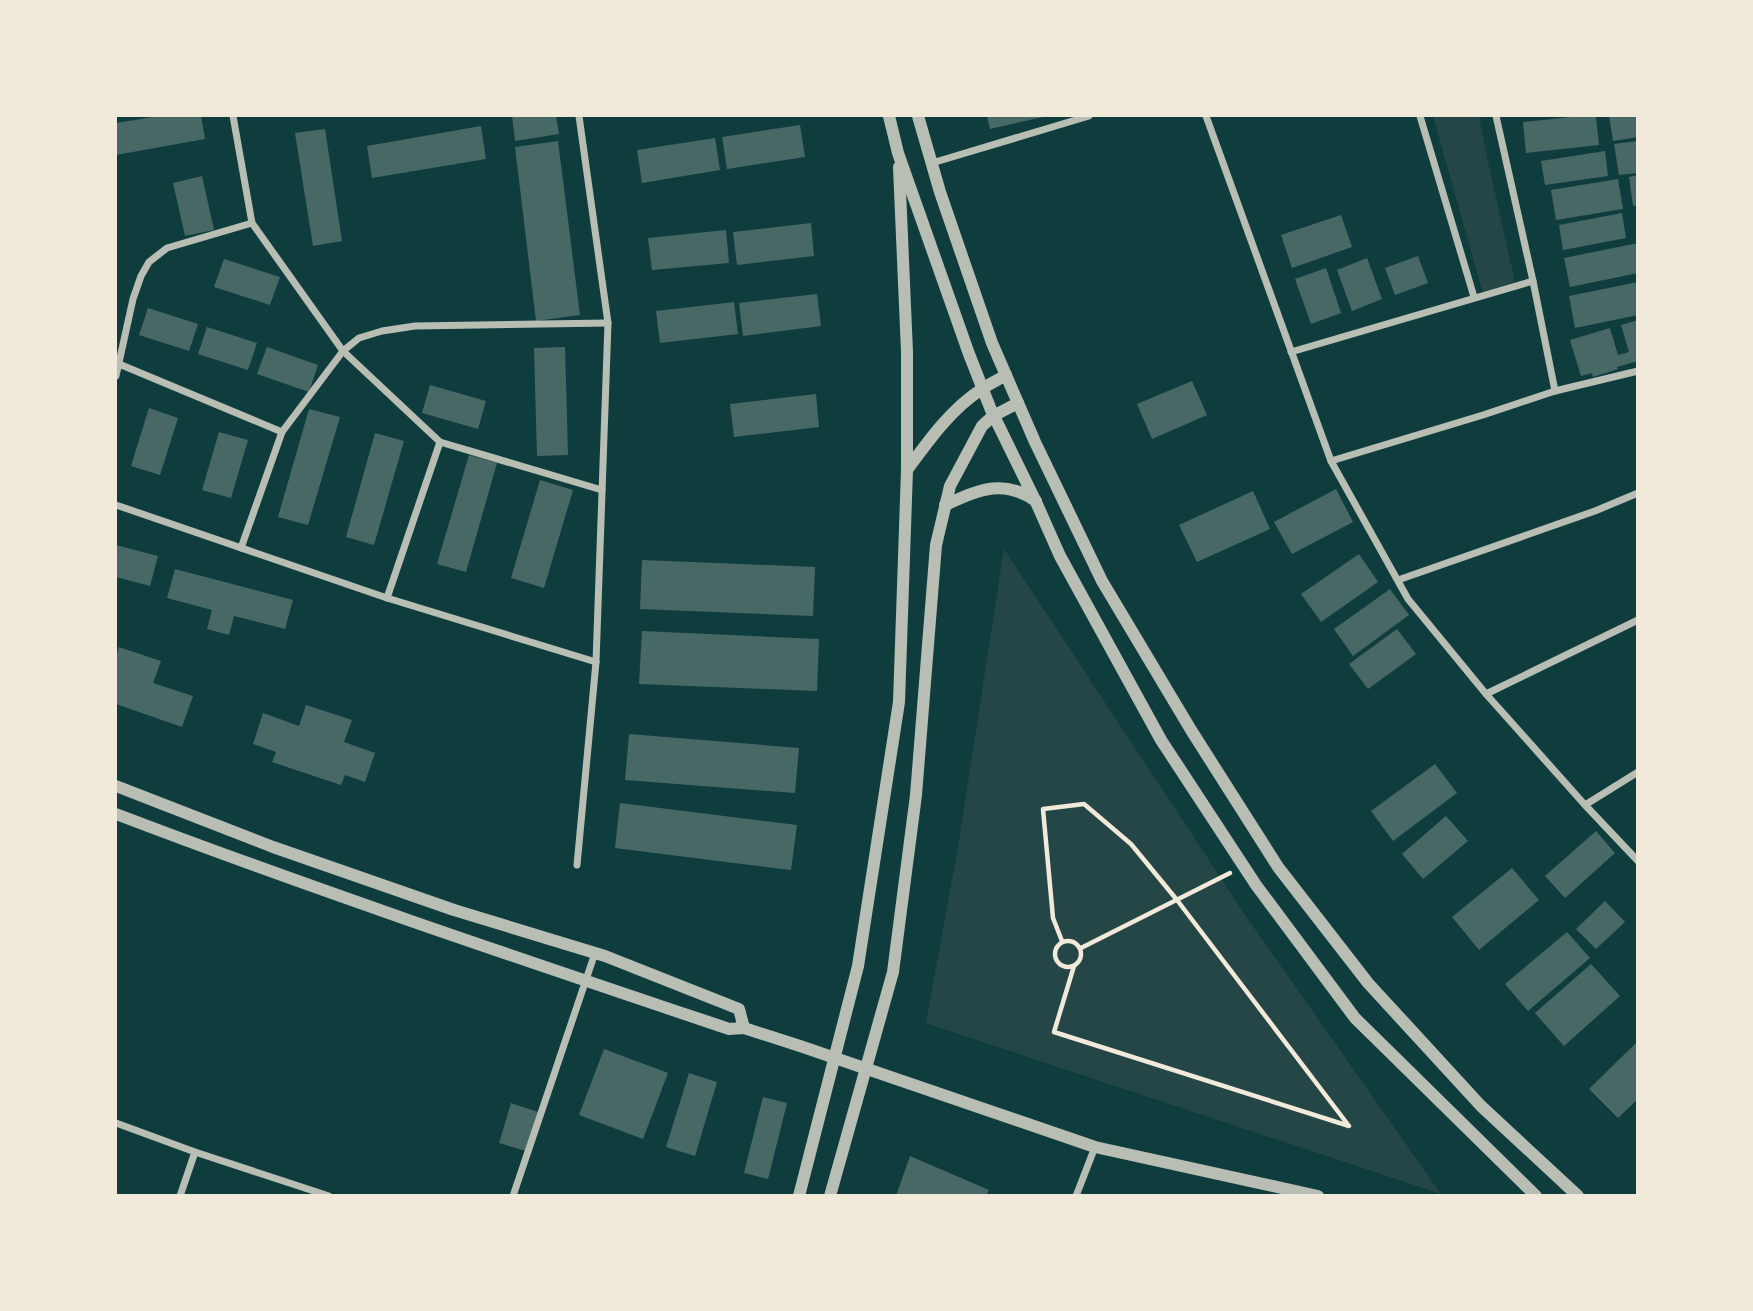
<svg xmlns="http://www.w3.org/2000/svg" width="1753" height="1311" font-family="Jost,sans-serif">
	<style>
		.green { fill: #244646 }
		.building { fill: #486865 }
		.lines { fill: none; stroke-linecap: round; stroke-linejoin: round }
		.path { stroke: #f1e9da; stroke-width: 4.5 }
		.minor { stroke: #b8beb3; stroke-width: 7 }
		.tertiary { stroke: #b8beb3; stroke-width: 12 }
	</style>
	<rect width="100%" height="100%" fill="#0f3d3e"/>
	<g class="green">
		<polygon points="1433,116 1479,116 1488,162 1515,282 1483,293"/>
		<polygon points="1004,549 1245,915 1441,1194 926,1023 958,847"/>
	</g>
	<g class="building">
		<polygon points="159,116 201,116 205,139 116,155 116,123"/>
		<polygon points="512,116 556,116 559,134 515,141"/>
		<polygon points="987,116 1043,116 1043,117 990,129"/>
		<polygon points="1580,116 1596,116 1599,145 1526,153 1523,122"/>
		<polygon points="1609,116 1638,116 1638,137 1613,141"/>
		<polygon points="800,125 805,157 727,169 722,137"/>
		<polygon points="481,126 486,159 372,178 367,146"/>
		<polygon points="325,129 342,241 313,246 295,133"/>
		<polygon points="715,138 720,170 642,183 637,150"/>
		<polygon points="558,141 580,315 536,321 515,147"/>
		<polygon points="1638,141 1638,173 1619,175 1614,144"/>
		<polygon points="1605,151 1608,176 1545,185 1541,161"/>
		<polygon points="1638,175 1638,205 1633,206 1629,177"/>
		<polygon points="202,176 214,230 185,236 173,183"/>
		<polygon points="1618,179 1623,209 1556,220 1551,190"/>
		<polygon points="1622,213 1626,238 1563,250 1559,225"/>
		<polygon points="1341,215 1352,247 1292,268 1281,235"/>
		<polygon points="811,223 814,256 737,265 733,232"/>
		<polygon points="726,230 729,263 652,270 648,238"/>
		<polygon points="1638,243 1638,273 1570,287 1564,258"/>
		<polygon points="1418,256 1428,283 1395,295 1385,268"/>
		<polygon points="1367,258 1382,299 1352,311 1337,270"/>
		<polygon points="224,259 280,277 270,305 214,287"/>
		<polygon points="1326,268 1341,313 1311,324 1295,279"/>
		<polygon points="1638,282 1638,315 1575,328 1569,296"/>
		<polygon points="817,294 821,326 743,336 739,303"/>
		<polygon points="734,302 738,334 660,343 656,311"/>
		<polygon points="148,308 198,324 189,351 139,335"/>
		<polygon points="1638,320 1638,361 1617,367 1618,369 1593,377 1592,373 1581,376 1570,340 1610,328 1618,355 1629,352 1621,325"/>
		<polygon points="207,327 257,343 248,370 198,354"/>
		<polygon points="267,347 318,365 309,392 257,374"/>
		<polygon points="565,347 568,455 537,456 534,348"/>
		<polygon points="1192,381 1207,415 1152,439 1137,404"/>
		<polygon points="430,385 486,401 478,429 422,413"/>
		<polygon points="816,394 819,427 734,437 730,404"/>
		<polygon points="149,408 178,418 160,475 131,466"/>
		<polygon points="309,409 340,417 308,525 278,517"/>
		<polygon points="219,432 248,440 231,498 202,490"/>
		<polygon points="375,433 404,441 374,545 346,537"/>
		<polygon points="469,455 497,463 466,572 437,564"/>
		<polygon points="540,480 573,490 544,588 511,578"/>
		<polygon points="1336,489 1353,522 1292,554 1274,522"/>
		<polygon points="1253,491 1270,529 1197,562 1179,525"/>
		<polygon points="116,545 158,556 150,586 116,577"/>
		<polygon points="1359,554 1378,582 1321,622 1301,594"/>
		<polygon points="642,560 815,567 813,616 640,609"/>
		<polygon points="175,569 293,600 285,629 234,616 229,635 207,629 212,610 167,598"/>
		<polygon points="1390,589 1409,615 1353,656 1334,629"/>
		<polygon points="1397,629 1416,654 1368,689 1349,664"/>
		<polygon points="642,631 819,639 817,691 639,684"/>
		<polygon points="119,647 161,661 153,683 193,696 182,727 116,704 116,657"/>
		<polygon points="306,705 352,720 344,742 375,753 365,782 345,775 341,785 272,762 276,752 253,744 263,713 299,726"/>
		<polygon points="629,734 799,748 795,793 625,780"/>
		<polygon points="1435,764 1457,793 1393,841 1371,811"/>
		<polygon points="620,803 797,825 791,870 615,848"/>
		<polygon points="1446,816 1468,841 1423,879 1402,854"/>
		<polygon points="1596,831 1615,853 1565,898 1545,876"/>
		<polygon points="1512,868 1539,900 1479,950 1452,917"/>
		<polygon points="1605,901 1625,922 1596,949 1576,929"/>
		<polygon points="1567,932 1590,958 1528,1011 1505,984"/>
		<polygon points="1591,964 1620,996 1564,1046 1535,1013"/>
		<polygon points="1638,1041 1638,1099 1618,1118 1589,1089"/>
		<polygon points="604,1049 668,1073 643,1139 579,1115"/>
		<polygon points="689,1073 717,1082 695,1156 666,1147"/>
		<polygon points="763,1097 787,1103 768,1179 744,1173"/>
		<polygon points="511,1103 538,1112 526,1151 499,1143"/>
		<polygon points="910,1156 989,1190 986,1196 896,1196"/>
	</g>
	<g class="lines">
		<g class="path">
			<circle cx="1068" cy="954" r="13"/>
			<polyline points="1062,941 1053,918 1043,809 1084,804 1131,844 1177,900 1349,1126 1054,1032 1074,966"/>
			<polyline points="1081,948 1230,873"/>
		</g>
		<g class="minor">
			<polyline points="233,116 252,223 343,351 440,442 387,598"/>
			<polyline points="1206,116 1331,461 1408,599 1486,694 1585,805 1638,861"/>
			<polyline points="1420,116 1474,297"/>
			<polyline points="1496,116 1533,281 1555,391"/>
			<polyline points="932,163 1089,116"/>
			<polyline points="1291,352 1533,281"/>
			<polyline points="119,364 282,432"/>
			<polyline points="116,376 133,299 141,276 149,262 167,248 252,223"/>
			<polyline points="440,442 602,490"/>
			<polyline points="1331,461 1483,415 1555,391 1638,371"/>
			<polyline points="116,505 387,598 596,662"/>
			<polyline points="241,548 282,432 343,351 359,338 382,331 415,326 608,323"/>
			<polyline points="1398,580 1595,511 1638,493"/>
			<polyline points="1486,694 1638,620"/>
			<polyline points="1585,805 1638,772"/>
			<polyline points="577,865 596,662 608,323 579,116"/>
			<polyline points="116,1123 195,1152 329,1196"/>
			<polyline points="180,1196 195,1152"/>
			<polyline points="513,1196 595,953"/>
			<polyline points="1076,1196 1095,1147"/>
		</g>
		<g class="tertiary">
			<polyline points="889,116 898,153 969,354 991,410 1036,502 1060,556 1161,740 1256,885 1355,1018 1536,1196"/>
			<polyline points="918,116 940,192 992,343 1035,442 1102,581 1191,730 1278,867 1368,983 1481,1106 1578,1196"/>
			<path d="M907,470c22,-30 44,-61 75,-81 7,-5 16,-9 24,-14"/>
			<path d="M945,505c34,-15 58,-27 91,-4"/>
			<polyline points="116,786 273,847 454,910 605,956 739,1009 744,1028"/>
			<path d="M116,814c202,77 408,146 613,215l15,-1 56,18 295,101 223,49"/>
			<polyline points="799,1196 858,966 899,702 907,470 907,352 899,167"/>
			<polyline points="830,1196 893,972 916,795 936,545 950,486 982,426 993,416 1018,403"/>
		</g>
	</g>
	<rect width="1753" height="1311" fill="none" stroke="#f1e9da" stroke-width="234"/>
</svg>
